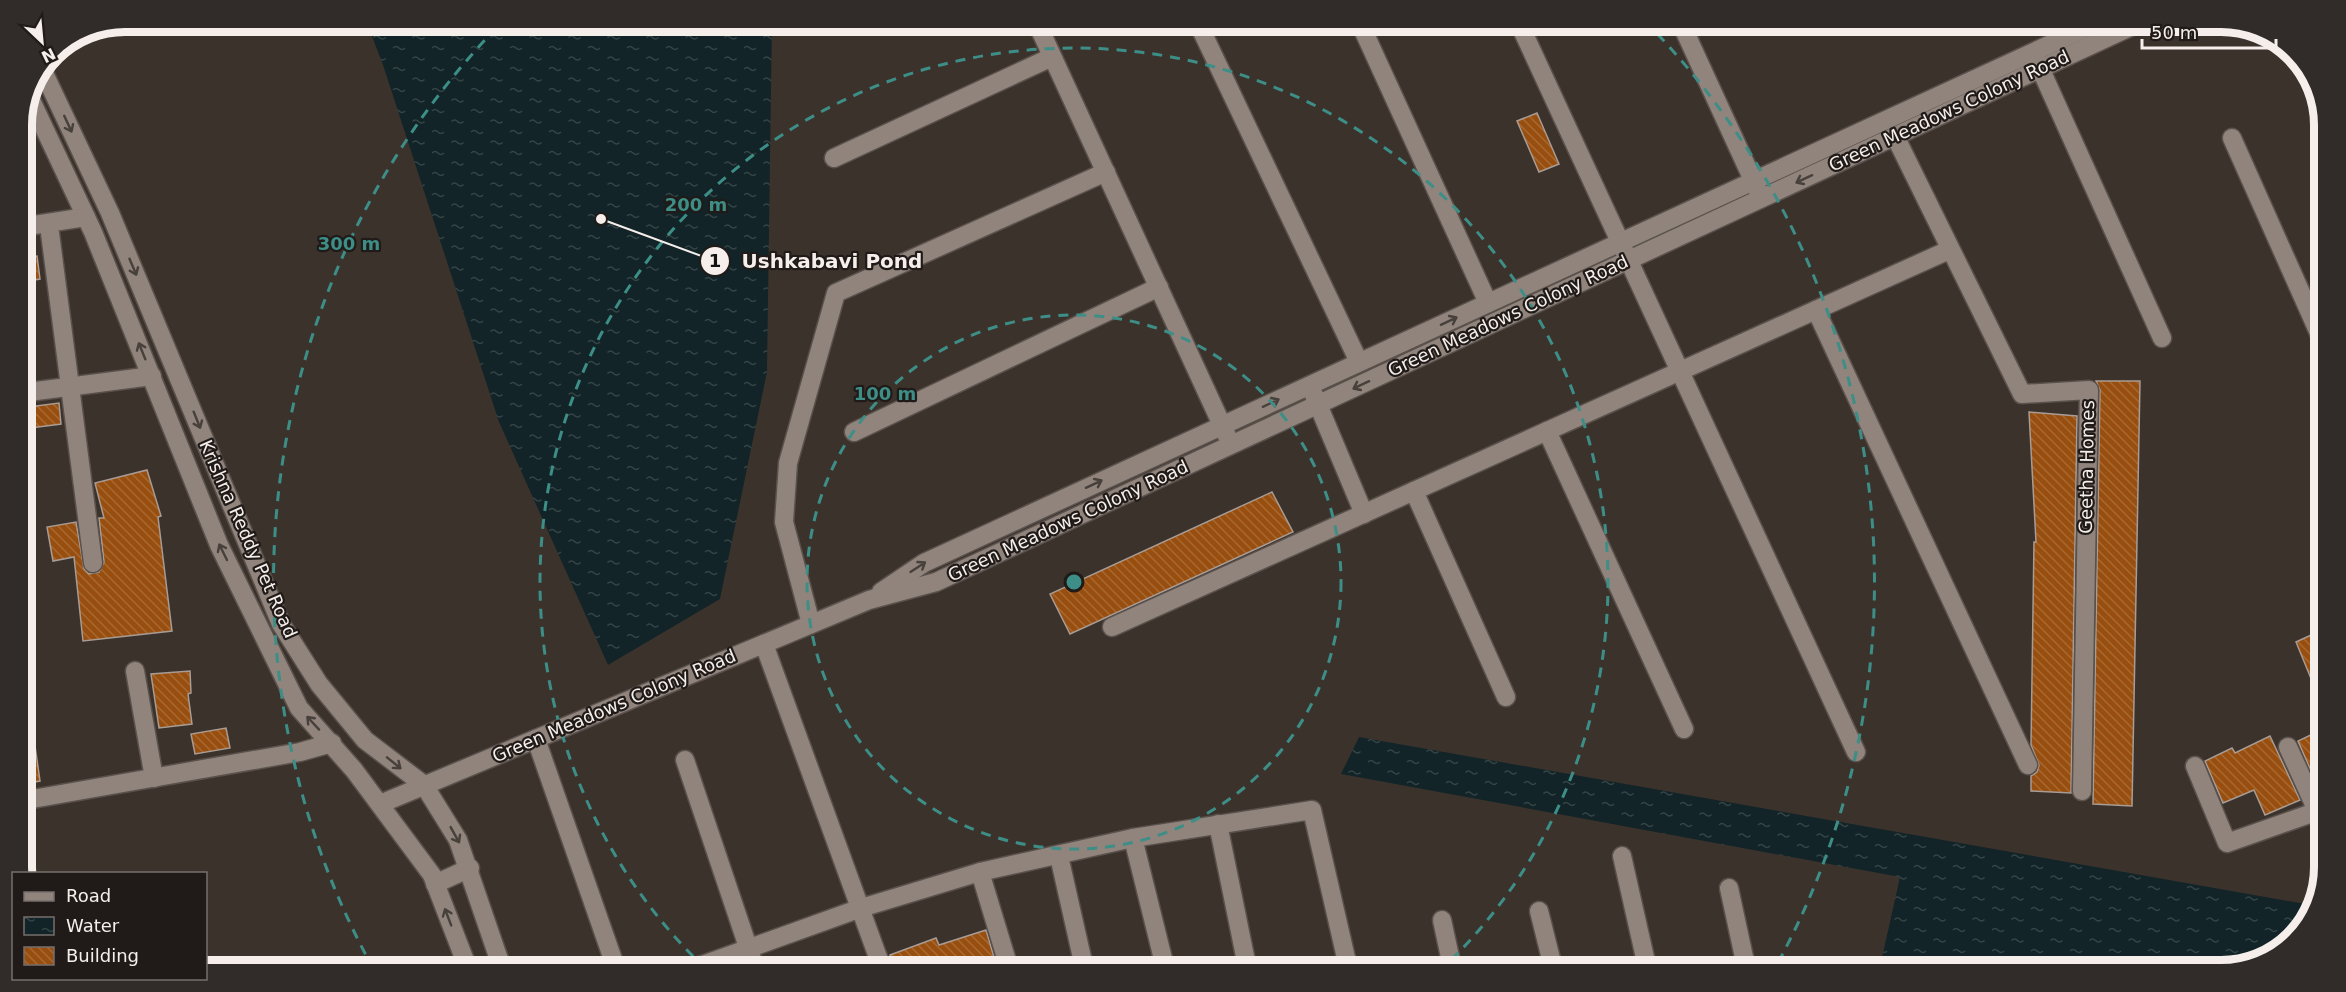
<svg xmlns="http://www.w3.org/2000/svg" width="2346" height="992" font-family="'DejaVu Sans',sans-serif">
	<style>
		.water { fill: url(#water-ripples) }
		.building { fill: url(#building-back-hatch); stroke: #a89c94; stroke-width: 1.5 }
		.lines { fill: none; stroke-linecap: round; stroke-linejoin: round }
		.street-casing { stroke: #5a514c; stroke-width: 21 }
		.secondary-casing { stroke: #5a514c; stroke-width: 21 }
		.street { stroke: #90847d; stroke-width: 18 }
		.secondary { stroke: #90847d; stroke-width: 18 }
		.oneway { stroke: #47403b }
		.ring { fill: none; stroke: #3d8e87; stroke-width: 3; stroke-dasharray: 10 8 }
		.labels { text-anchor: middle; stroke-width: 4.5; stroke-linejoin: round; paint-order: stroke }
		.street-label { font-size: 18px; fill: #f5eeea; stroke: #201b18 }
		.rim { fill: none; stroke: #f5eeea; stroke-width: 8 }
		.centre { fill: #3d8e87; stroke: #201b18; stroke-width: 3 }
		.ring-label { font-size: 18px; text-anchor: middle; font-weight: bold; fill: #3d8e87; stroke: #201b18; stroke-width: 4.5; stroke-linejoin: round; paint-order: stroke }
		.leader { fill: none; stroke: #f5eeea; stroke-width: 2 }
		.callout-dot { fill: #f5eeea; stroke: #201b18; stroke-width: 2 }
		.mark-label { font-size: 18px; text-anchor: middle; font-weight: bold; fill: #111 }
		.callout-label { font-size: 20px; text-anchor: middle; font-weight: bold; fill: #f5eeea; stroke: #201b18; stroke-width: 4.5; stroke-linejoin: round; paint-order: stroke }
	</style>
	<defs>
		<pattern id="water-ripples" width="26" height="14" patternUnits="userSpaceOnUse" patternTransform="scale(1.5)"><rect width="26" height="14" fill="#122427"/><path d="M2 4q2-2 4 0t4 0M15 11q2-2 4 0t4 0" fill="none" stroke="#354446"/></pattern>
		<pattern id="building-back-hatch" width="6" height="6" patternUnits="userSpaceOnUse" patternTransform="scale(1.5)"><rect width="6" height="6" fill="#984e0e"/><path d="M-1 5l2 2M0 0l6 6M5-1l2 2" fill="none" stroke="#a76831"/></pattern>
	</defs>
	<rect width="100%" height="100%" fill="#3c322c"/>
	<g class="water">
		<polygon points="366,21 772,21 767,372 720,599 608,665 499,422 383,65"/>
		<polygon points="1359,737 2317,906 2317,907 2279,953 2222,971 1879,971 1900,877 1341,774"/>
	</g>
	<g class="building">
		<polygon points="1537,113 1559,164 1539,172 1517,121"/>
		<polygon points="37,256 40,279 21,282 21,258"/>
		<polygon points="2096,381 2140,381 2132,806 2093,804 2100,390"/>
		<polygon points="59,403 61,424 23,429 21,408"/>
		<polygon points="2029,412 2077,416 2071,793 2031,791 2031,776 2037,772 2039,765 2031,745 2034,542 2036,542"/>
		<polygon points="147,470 161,516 158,517 172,631 83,641 74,557 53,561 47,527 76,522 84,569 89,574 99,572 104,562 99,518 104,518 95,483"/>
		<polygon points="1272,492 1293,532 1070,634 1050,594"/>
		<polygon points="2320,631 2320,662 2319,698 2296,642"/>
		<polygon points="190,671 191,693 188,694 192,724 159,728 151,674"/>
		<polygon points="21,711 30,711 40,781 21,784"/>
		<polygon points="226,728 230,748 195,754 191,734"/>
		<polygon points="2319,731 2319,763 2318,787 2298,741"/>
		<polygon points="2270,736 2300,800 2265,815 2254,790 2223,803 2205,761 2232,748 2235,753"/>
		<polygon points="986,930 998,971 896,971 890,955 936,938 939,945"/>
	</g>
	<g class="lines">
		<defs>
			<g id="street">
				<polyline points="1036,21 1227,436"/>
				<polyline points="1197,21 1359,362"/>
				<polyline points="1359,21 1488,303"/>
				<polyline points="1518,21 1856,752"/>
				<polyline points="1680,21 1758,191"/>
				<polyline points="2036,59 2162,338"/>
				<polyline points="1895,136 2022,394 2089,390 2082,791"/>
				<polyline points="2232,138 2323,342"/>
				<polyline points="834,158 1052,57"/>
				<polyline points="21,227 86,217"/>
				<polyline points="50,233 93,563"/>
				<polyline points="1816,310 2028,765"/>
				<polyline points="21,393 152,376"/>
				<polyline points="1314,395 1364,514"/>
				<polyline points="1547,431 1684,729"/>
				<polyline points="854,432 1159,287"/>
				<polyline points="1414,491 1506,697"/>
				<polyline points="881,592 924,563 2101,21"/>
				<polyline points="811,624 784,522 788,463 836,293 1106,172"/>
				<polyline points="1112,627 1949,250"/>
				<polyline points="764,644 883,971"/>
				<polyline points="135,671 154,778"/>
				<polyline points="536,739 617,971"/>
				<polyline points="2288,747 2318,813"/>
				<polyline points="685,760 756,971"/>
				<polyline points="2195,766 2227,843 2318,811"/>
				<polyline points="21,801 300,752 332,743"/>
				<polyline points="380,804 869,600 936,582 2143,21"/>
				<polyline points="1218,824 1248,971"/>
				<polyline points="1133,838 1166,971"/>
				<polyline points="1059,856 1085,971"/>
				<polyline points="1622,856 1648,971"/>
				<polyline points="980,872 1010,971"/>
				<polyline points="1729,888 1747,971"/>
				<polyline points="1539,911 1554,971"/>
				<polyline points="1442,920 1453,971"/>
				<polyline points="686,971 861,908 980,872 1133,838 1312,810 1349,971"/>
			</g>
			<g id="secondary">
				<polyline points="43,71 110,213 281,624 319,684 365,740 424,785 458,840 503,971"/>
				<polyline points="30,98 93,232 219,545 299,708 354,770 432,875 469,971"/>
				<polyline points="435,884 470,868"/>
			</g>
		</defs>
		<use href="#street" class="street-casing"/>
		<use href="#secondary" class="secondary-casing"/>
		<use href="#street" class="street"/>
		<use href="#secondary" class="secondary"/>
	</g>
	<defs><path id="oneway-shaft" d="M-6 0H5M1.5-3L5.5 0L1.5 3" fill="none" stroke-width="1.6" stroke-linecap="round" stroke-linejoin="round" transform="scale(1.5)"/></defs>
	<g class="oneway">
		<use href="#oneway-shaft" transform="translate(68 124) rotate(65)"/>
		<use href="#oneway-shaft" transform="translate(1804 179) rotate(155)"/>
		<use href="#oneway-shaft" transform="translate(133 267) rotate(67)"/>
		<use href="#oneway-shaft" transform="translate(1449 321) rotate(-25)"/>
		<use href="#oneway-shaft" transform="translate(142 351) rotate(-112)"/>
		<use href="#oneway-shaft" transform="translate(1361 385) rotate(155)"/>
		<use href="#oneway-shaft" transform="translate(1271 403) rotate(-25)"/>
		<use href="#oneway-shaft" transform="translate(197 420) rotate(68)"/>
		<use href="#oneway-shaft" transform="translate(1094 484) rotate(-25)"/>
		<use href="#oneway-shaft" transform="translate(223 552) rotate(-116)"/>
		<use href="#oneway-shaft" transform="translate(918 567) rotate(-33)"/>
		<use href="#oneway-shaft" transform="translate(313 723) rotate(-133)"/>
		<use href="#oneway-shaft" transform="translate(394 763) rotate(39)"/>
		<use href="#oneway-shaft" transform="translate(455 835) rotate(61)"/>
		<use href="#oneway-shaft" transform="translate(448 917) rotate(-111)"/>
	</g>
	<g class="ring">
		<circle cx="1074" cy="582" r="267"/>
		<path d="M706 969A534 534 0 1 1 1442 969"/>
		<path d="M374 970A800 800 0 0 1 503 21M1645 21A800 800 0 0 1 1774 970"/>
	</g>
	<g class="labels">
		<g class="street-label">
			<text transform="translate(1949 111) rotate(-25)" y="6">Green Meadows Colony Road</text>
			<text transform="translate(1508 316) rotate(-25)" y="6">Green Meadows Colony Road</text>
			<text transform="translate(2087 467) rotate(-89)" y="6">Geetha Homes</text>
			<text transform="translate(1068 521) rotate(-25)" y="6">Green Meadows Colony Road</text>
			<text transform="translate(248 539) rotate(66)" y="6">Krishna Reddy Pet Road</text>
			<text transform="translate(614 706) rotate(-23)" y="6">Green Meadows Colony Road</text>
		</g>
	</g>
	<path d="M0 0H2346V992H0ZM125 32H2221A93 93 0 0 1 2314 125V867A93 93 0 0 1 2221 960H125A93 93 0 0 1 32 867V125A93 93 0 0 1 125 32Z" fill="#312c29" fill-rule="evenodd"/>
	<path class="rim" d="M125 32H2221A93 93 0 0 1 2314 125V867A93 93 0 0 1 2221 960H125A93 93 0 0 1 32 867V125A93 93 0 0 1 125 32Z"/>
	<circle cx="1074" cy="582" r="9" class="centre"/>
	<g class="ring-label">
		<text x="696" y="211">200 m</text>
		<text x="349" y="250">300 m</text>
		<text x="885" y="400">100 m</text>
	</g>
	<path class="leader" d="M601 219L715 261"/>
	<g class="callout-dot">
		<circle cx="601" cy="219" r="6"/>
		<circle cx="715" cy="261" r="15"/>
	</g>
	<g class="mark-label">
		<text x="715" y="267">1</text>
	</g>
	<g class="callout-label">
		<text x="832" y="268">Ushkabavi Pond</text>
	</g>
	<rect x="12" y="872" width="195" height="108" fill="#201b18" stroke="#756f6c" stroke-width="1.5"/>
	<rect x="24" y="892" width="30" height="9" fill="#90847d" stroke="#756f6c" stroke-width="1.5"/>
	<text x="66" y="902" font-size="18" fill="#f5eeea">Road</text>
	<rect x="24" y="917" width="30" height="18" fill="url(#water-ripples)" stroke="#756f6c" stroke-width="1.5"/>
	<text x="66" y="932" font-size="18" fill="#f5eeea">Water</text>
	<rect x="24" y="947" width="30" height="18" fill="url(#building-back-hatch)" stroke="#756f6c" stroke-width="1.5"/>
	<text x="66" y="962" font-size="18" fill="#f5eeea">Building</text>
	<g transform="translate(42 42) rotate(154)" stroke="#201b18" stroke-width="4.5" paint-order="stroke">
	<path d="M0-4.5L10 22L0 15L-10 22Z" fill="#f5eeea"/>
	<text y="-9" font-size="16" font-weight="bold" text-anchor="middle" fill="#f5eeea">N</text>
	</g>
	<path d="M2142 39v9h134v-9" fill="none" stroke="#f5eeea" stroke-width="3"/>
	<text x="2151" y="39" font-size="18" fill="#f5eeea" stroke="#201b18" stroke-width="4.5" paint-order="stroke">50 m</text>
</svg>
